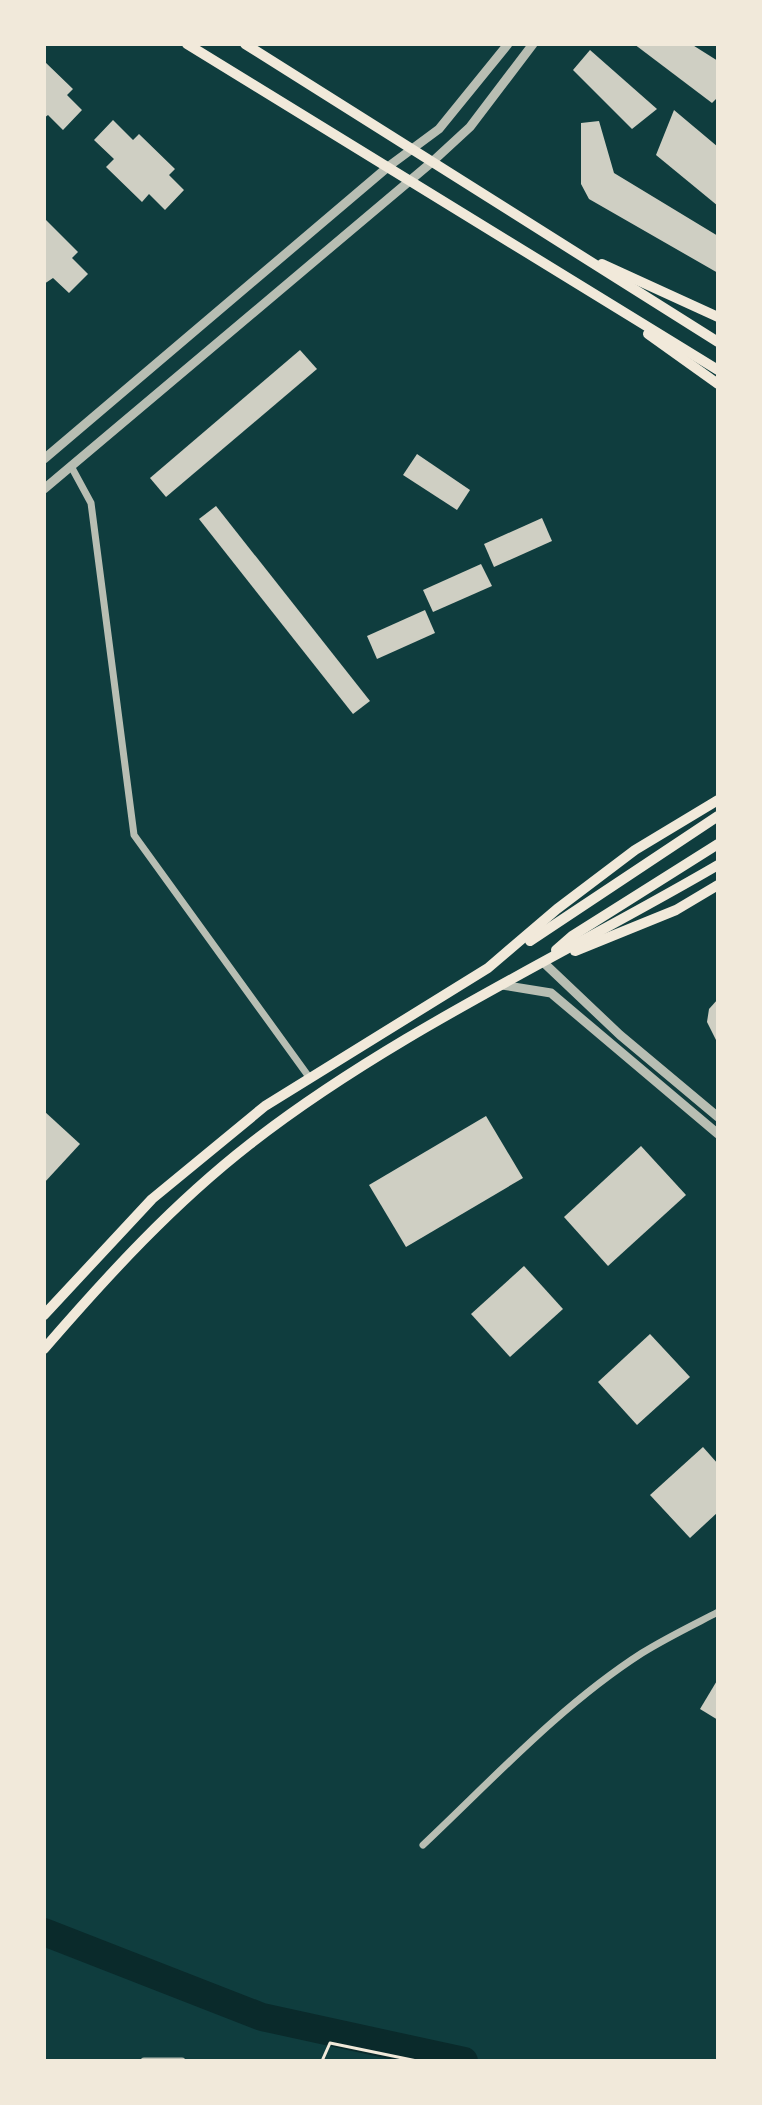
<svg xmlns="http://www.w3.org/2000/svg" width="762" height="2105" font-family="'Sofia Sans Condensed',sans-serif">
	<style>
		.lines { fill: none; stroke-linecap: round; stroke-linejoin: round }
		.river { stroke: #0a2a2b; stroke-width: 28 }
		.building { fill: #cfcfc3 }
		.path { stroke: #f1e9da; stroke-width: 3 }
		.minor { stroke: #b8beb3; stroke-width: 7 }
		.tertiary { stroke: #b8beb3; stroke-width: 9 }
		.secondary { stroke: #f1e9da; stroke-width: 10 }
	</style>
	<rect width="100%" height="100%" fill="#0f3d3e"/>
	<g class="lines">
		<polyline class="river" points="44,1932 262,2017 464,2061"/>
	</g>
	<g class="building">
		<polygon points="634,44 691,44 718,61 718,97 712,103"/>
		<polygon points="590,50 657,109 632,129 573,70"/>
		<polygon points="44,61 73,89 67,95 82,110 63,130 48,115 44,118"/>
		<polygon points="674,110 718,147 718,206 656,155"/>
		<polygon points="113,120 133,140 139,134 175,169 169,175 184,190 165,210 149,194 142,202 106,167 114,159 94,140"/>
		<polygon points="599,121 614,173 718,236 718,273 589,199 581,184 581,123"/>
		<polygon points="44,218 78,252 72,258 88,274 69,293 53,278 44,284"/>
		<polygon points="300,350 317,369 166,497 150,478"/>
		<polygon points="417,454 470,490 457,510 403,475"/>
		<polygon points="216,506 370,701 353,714 199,519"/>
		<polygon points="542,518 552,541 494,567 484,544"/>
		<polygon points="481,564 492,586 433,612 423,590"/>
		<polygon points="425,610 435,633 377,659 367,636"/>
		<polygon points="718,999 718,1044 707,1022 709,1009"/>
		<polygon points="44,1111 80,1144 44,1183"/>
		<polygon points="486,1116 523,1178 406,1247 369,1185"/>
		<polygon points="641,1146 686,1195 608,1266 564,1217"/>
		<polygon points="524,1266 563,1309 510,1357 471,1314"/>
		<polygon points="650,1334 690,1377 637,1425 598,1382"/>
		<polygon points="703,1447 718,1464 718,1512 690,1538 650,1495"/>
		<polygon points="718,1679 718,1720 700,1709"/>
	</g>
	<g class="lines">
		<g class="path">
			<polyline points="322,2061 330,2043 417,2061"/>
			<polyline points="339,2061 352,2061"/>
		</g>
		<g class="minor">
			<polyline points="72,468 91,503 134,835 309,1077"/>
			<path d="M423,1845c70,-66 138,-140 219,-192 24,-15 51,-28 76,-41"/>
			<polyline points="144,2061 182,2061"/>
		</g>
		<g class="tertiary">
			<polyline points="44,459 389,166 439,129 508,44"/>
			<polyline points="44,489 432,162 470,127 533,44"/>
			<polyline points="543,962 620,1035 718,1117"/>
			<polyline points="502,985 551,993 718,1134"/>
		</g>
		<g class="secondary">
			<polyline points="187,44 718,370"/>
			<polyline points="245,44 718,342"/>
			<polyline points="602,264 718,317"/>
			<polyline points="648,334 718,384"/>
			<polyline points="530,941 718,816"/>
			<polyline points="556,950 572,936 718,844"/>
			<polyline points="575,951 676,910 718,885"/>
			<polyline points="44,1315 152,1199 265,1106 488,968 557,909 635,850 718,800"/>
			<path d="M44,1349c64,-74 129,-145 206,-205 141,-110 314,-189 468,-279"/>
		</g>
	</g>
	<rect width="762" height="2105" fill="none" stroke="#f1e9da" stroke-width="92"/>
</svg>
